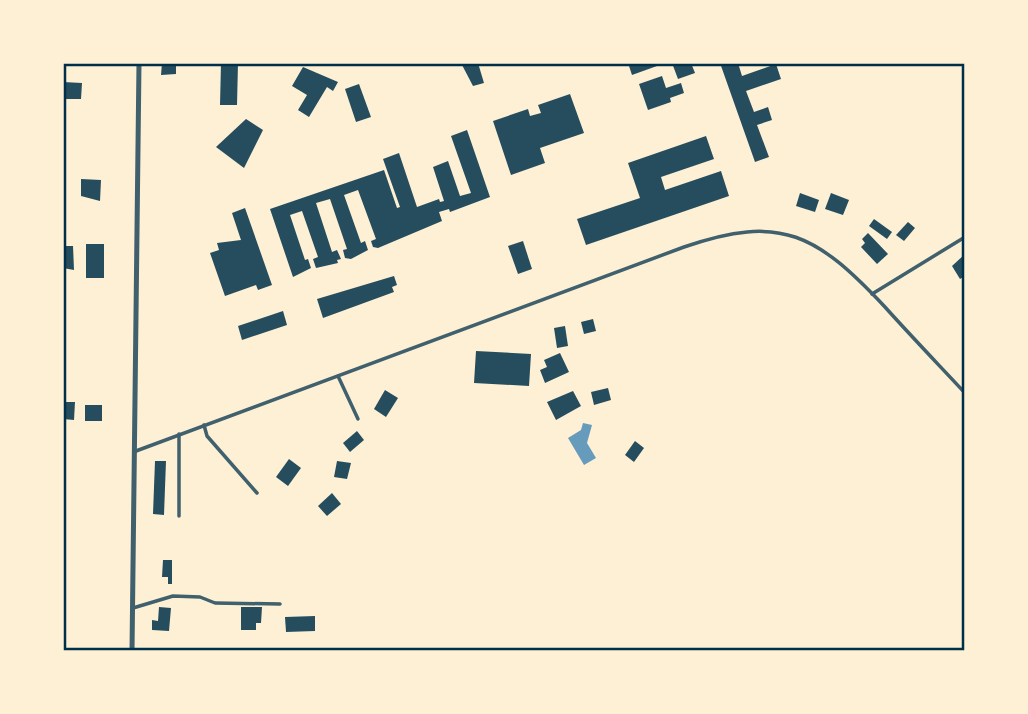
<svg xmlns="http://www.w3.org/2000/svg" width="1028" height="714" font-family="'Work Sans',sans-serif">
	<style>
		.water { fill: #669bbc }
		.building { fill: #264d5e }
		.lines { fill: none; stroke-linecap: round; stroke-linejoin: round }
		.minor { stroke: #3f606c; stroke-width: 3.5 }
		.tertiary { stroke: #3f606c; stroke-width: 5 }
		.neatline { fill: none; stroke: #003049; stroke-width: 2.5 }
	</style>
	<rect width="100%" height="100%" fill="#fdf0d5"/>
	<polygon class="water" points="583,423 592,425 587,443 596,458 584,465 568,438 581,430"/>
	<g class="building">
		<polygon points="162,63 176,63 176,74 161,75"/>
		<polygon points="221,63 238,63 237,105 220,105"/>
		<polygon points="461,63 478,63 484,83 473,86"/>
		<polygon points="628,63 656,63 657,66 632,75"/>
		<polygon points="672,63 691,63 695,73 678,79"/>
		<polygon points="720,63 738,63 742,76 776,64 781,79 746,91 754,112 768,107 772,120 757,125 769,157 755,162"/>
		<polygon points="303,67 338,82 333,91 327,87 309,117 298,110 307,95 292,86"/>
		<polygon points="662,76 666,88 681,83 684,93 670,98 671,102 648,110 639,84"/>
		<polygon points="63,82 82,83 81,99 63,99"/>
		<polygon points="359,84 371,117 356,122 345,89"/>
		<polygon points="570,94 584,133 540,148 545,163 511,175 493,121 528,109 530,116 541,113 538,105"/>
		<polygon points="246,119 263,130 244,168 216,147"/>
		<polygon points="467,130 490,197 450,212 449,209 439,212 442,221 378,248 373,247 371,241 376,239 358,190 344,195 361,243 365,241 368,250 351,259 345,258 343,250 347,249 330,199 316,203 332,252 337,250 341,259 337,260 338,263 316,268 313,259 318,257 302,211 290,215 305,260 308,259 311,268 293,277 270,209 384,170 397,208 400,207 383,159 399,153 417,207 439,199 440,202 444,201 433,167 448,161 460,196 471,193 451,136"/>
		<polygon points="706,136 714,159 661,177 665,190 721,171 729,196 586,245 577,219 640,198 628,163"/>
		<polygon points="81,179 101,180 100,201 81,196"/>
		<polygon points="800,193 819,200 815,212 796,206"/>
		<polygon points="831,193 849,200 843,215 825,209"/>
		<polygon points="245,208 272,285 258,290 256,285 225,296 210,253 219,250 217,243 241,240 232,213"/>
		<polygon points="874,219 892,232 887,239 869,226"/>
		<polygon points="908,222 915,228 904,241 896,235"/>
		<polygon points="868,233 888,254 877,264 861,247 865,243 862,239"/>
		<polygon points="523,241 532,269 518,274 508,246"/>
		<rect x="86" y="244" width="18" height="34"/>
		<polygon points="63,246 73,246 74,270 63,268"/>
		<polygon points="965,254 965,276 960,279 952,266"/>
		<polygon points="394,276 397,285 392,287 394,292 323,318 317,299"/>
		<polygon points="283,311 287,325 242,340 238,326"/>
		<polygon points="593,319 596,331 584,334 581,322"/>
		<polygon points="565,326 568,346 557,348 554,328"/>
		<polygon points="476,351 531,354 529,386 474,383"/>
		<polygon points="560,353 569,372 545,383 540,370 547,367 544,360"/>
		<polygon points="608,388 611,400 594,405 591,392"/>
		<polygon points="385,390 398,398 386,417 374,409"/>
		<polygon points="573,391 581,406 556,420 547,402"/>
		<polygon points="63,402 75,402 74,420 63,419"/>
		<rect x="85" y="405" width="17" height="16"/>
		<polygon points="357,431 364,440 350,452 343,443"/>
		<polygon points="635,441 644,448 634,462 625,455"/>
		<polygon points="289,459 301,468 288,486 276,477"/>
		<polygon points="155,461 166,461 164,515 153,514"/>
		<polygon points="337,461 351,463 347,479 334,477"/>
		<polygon points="332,493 341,504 327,516 318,506"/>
		<polygon points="163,560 172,560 172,584 168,584 168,577 162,577"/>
		<polygon points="159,607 171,608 169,631 152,630 152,620 158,621"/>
		<polygon points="241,607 262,607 261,623 256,623 256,630 241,630"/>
		<polygon points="315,616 315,631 286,632 285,617"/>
	</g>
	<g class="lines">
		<g class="minor">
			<polyline points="872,294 965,237"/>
			<polyline points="338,376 358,419"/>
			<polyline points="204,425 207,436 257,493"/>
			<path d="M136,451l548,-204c98,-34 133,-12 201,60 26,29 53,57 80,86"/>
			<polyline points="179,516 179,434"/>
			<polyline points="133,608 173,596 200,597 215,603 280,604"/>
		</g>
		<polyline class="tertiary" points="132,651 139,63"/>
	</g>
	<rect width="1028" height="714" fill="none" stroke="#fdf0d5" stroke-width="130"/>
	<rect x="65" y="65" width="898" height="584" class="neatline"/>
</svg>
